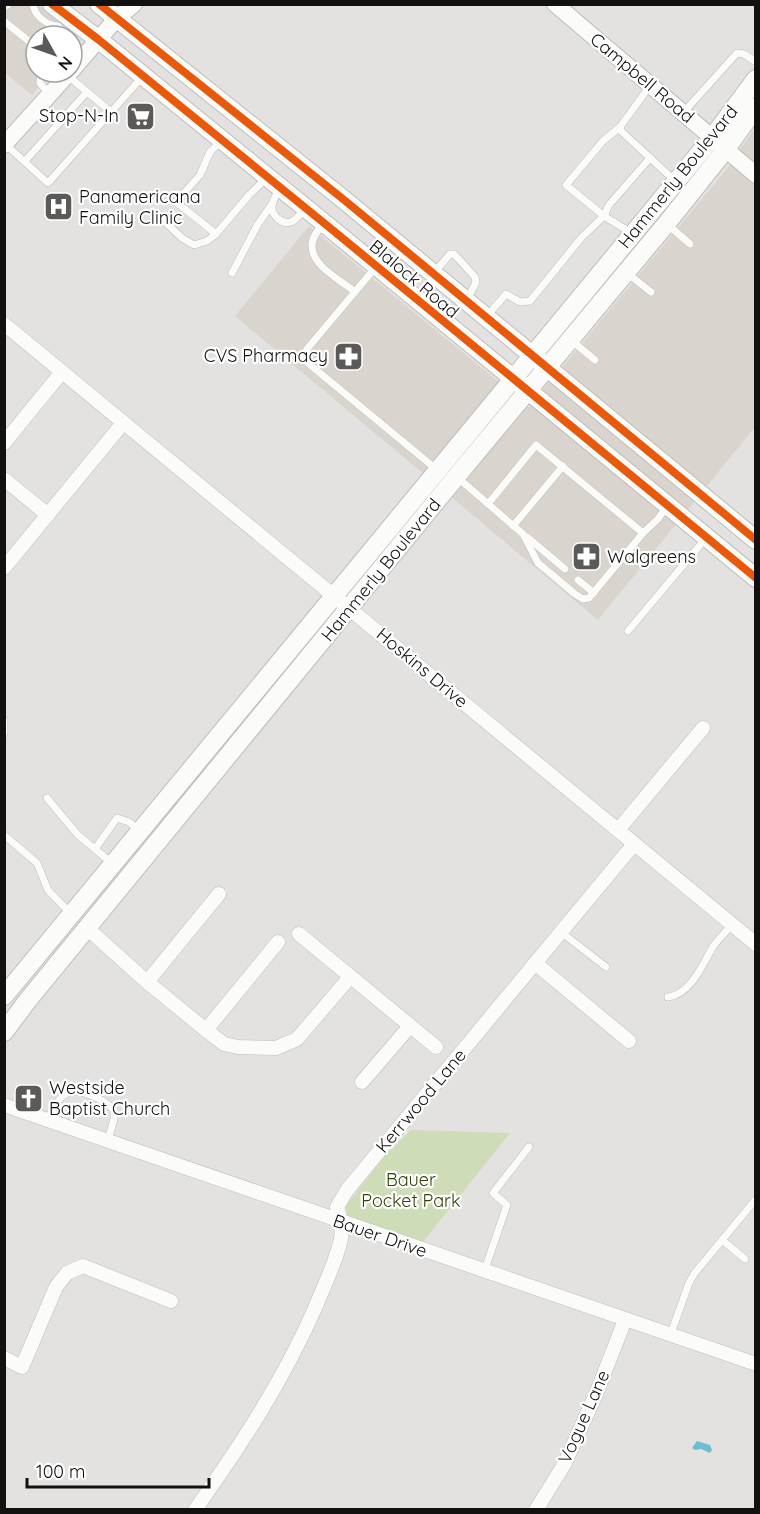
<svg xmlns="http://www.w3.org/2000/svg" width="760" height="1514" font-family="Quicksand,sans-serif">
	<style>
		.built { fill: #dad4cf }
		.green { fill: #cfdcb8 }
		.water { fill: #6cbed3 }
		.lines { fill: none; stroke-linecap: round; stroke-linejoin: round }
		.service-casing { stroke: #bebdbb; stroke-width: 8 }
		.minor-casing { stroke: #bebdbb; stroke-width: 15 }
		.tertiary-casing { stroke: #bebdbb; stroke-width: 18 }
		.secondary-casing { stroke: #bebdbb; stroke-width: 20 }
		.service { stroke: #fbfbfa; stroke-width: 7 }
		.minor { stroke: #fbfbfa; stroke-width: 14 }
		.tertiary { stroke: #fbfbfa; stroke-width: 16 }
		.secondary { stroke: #fbfbfa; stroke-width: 18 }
		.cycleway-casing { stroke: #fff; stroke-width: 11 }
		.cycleway { stroke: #e8590c; stroke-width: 8 }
		.labels { text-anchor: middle; stroke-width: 4.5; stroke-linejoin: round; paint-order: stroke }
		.street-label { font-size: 18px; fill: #121110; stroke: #fff }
		.poi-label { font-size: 18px; fill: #121110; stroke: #fff; text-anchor: start }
		.park-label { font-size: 18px; fill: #304205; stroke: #fff }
	</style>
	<rect width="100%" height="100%" fill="#e4e2e0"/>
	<g class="built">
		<polygon points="4,5 38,5 79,36 72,45 72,36 36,36 36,72 50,72 32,95 5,73"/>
		<polygon points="755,128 755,427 598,620 235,316 309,226 529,407 725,171"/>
	</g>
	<polygon class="green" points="411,1130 510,1133 422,1243 348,1216 345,1207 383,1158"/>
	<polygon class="water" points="697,1441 710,1445 712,1450 710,1453 701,1449 695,1450 692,1448"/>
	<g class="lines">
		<defs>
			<g id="service">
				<path d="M33,4c1,12 14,21 25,22l7,10"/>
				<polyline points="4,7 9,4"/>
				<polyline points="4,21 36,47"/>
				<polyline points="41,72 40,83 50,95"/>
				<polyline points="67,75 111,112"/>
				<polyline points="649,87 620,127 621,131 674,180"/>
				<polyline points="683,113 737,53 744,54 756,62"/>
				<polyline points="5,144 48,183 143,76"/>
				<polyline points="25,161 86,93"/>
				<path d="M280,188c-3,5 -7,11 -8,18 -1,9 10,19 19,16 7,-3 10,-9 14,-14"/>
				<polyline points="163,220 182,238 194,245 207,241 216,234 250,194 268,177"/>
				<path d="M323,224c-5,6 -11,13 -11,21 -1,21 29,35 43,47"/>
				<polyline points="667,224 690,244"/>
				<polyline points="216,234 176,202 200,175 210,152 222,140"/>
				<polyline points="633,234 604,216 609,205 650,158"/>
				<polyline points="375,268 307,349 303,359 436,469"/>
				<polyline points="232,273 258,224 272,204"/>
				<polyline points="434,273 450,254 454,254 475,277 476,282 467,300"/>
				<polyline points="627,273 651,292"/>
				<polyline points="487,316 506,294 520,302 530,301 582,237 604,216 566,185 603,141 620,127"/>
				<polyline points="571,340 595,360"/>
				<polyline points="458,478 523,534 538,563 575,594 583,599 589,598 643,533 658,519 667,506"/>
				<polyline points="488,504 536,445 643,533"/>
				<polyline points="513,526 563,466"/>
				<polyline points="527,537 565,569"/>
				<polyline points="578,580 594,593"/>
				<polyline points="628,631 706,538"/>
				<polyline points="4,720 4,733"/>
				<polyline points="47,798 78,835 113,864"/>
				<polyline points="4,835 37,863 48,890 71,914"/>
				<polyline points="95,849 117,818 129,822 140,831"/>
				<polyline points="561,932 606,967"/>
				<path d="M668,997c21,-2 34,-30 43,-47 5,-9 14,-17 21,-25"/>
				<path d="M47,1120c5,-8 9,-19 16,-24 12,-12 42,4 51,14v9l-6,21"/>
				<polyline points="722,1240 745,1259"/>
				<polyline points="484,1272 507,1205 493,1193 529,1147"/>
				<polyline points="670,1336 689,1283 694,1274 756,1199"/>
			</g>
			<g id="minor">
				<polyline points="4,324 756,944"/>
				<polyline points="4,443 62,372"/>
				<polyline points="4,479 48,515"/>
				<polyline points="4,568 123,423"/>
				<polyline points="618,830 703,728"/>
				<polyline points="87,928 147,982 206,1030 224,1044 238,1047 276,1048 297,1039 350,977"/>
				<polyline points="299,934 436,1047"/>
				<polyline points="535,963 629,1041"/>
				<polyline points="147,982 219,894"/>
				<polyline points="206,1030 278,942"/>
				<polyline points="362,1082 410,1026"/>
				<polyline points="4,1105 756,1364"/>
				<polyline points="4,1358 22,1367 56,1287 67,1273 83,1266 171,1301"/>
				<path d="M195,1510c46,-65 88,-129 120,-202 9,-22 21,-46 26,-69 2,-11 -1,-22 -4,-32l10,-17 287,-346"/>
				<polyline points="536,1510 565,1463 596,1394 625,1320"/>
			</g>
			<g id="tertiary">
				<polyline points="555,4 756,175"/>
				<polyline points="72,70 117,18 134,4"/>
				<polyline points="4,145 70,72"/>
			</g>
			<g id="secondary">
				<polyline points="52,4 99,40 324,223 756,578"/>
				<polyline points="99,4 343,199 756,540"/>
				<polyline points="4,996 712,138 756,79"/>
				<polyline points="4,1032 28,1000 456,477 667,223 726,149 756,107"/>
			</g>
		</defs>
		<use href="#service" class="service-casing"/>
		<use href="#minor" class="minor-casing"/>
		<use href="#tertiary" class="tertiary-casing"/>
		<use href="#secondary" class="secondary-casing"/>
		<use href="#service" class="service"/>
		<use href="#minor" class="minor"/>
		<use href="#tertiary" class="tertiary"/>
		<use href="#secondary" class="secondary"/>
		<defs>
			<g id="cycleway">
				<polyline points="52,4 99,40 324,223 756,578"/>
				<polyline points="99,4 343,199 756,540"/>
			</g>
		</defs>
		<use href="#cycleway" class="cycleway-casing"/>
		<use href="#cycleway" class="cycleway"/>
	</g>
	<defs>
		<symbol id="supermarket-square" viewBox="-11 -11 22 22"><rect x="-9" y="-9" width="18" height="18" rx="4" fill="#5c5a59" stroke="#fff"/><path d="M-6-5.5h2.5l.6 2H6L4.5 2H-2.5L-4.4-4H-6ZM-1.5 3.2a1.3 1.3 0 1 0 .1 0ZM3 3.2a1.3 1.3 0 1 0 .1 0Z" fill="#fff"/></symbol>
		<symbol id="hospital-square" viewBox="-11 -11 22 22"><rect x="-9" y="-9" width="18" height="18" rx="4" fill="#5c5a59" stroke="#fff"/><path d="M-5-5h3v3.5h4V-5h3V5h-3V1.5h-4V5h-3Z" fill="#fff"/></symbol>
		<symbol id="pharmacy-square" viewBox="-11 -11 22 22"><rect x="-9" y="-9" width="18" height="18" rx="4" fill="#5c5a59" stroke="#fff"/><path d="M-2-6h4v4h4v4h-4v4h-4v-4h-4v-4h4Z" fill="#fff"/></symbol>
		<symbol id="church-square" viewBox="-11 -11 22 22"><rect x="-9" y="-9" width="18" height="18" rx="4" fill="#5c5a59" stroke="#fff"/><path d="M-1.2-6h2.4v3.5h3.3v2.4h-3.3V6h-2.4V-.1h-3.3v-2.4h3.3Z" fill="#fff"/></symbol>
	</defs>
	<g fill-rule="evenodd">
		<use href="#supermarket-square" x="124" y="100" width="33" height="33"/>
		<use href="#hospital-square" x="42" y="190" width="33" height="33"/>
		<use href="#pharmacy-square" x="332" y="340" width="33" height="33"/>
		<use href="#pharmacy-square" x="570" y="540" width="33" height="33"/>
		<use href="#church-square" x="12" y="1082" width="33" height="33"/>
	</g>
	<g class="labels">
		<g class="street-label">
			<text transform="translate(642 78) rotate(40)" y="6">Campbell Road</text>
			<text transform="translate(678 177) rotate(-51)" y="6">Hammerly Boulevard</text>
			<text transform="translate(414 279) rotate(40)" y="6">Blalock Road</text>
			<text transform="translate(381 570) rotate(-51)" y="6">Hammerly Boulevard</text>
			<text transform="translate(422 668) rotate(40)" y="6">Hoskins Drive</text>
			<text transform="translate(421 1101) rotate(-50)" y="6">Kerrwood Lane</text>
			<text transform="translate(380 1236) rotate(19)" y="6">Bauer Drive</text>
			<text transform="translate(584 1417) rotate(-66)" y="6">Vogue Lane</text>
		</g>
		<g class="poi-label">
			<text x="119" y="122" text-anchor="end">Stop-N-In</text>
			<text x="79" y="203">Panamericana<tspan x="79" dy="21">Family Clinic</tspan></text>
			<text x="328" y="362" text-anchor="end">CVS Pharmacy</text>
			<text x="607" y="563">Walgreens</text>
			<text x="49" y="1094">Westside<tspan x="49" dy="21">Baptist Church</tspan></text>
		</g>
		<g class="park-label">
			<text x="411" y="1186">Bauer<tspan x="411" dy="21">Pocket Park</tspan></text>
		</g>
	</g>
	<rect width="760" height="1514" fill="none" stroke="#121110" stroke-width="12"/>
	<g transform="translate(54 54) rotate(130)"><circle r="28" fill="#ffffff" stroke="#a0a09f" stroke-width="1.5"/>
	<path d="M0-4.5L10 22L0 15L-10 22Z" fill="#5c5a59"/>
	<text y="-9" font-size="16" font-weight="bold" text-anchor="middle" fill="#121110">N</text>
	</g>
	<path d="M27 1478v9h182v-9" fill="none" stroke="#121110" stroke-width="3"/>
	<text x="36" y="1478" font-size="18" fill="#121110" stroke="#ffffff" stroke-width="4.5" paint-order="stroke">100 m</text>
</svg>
